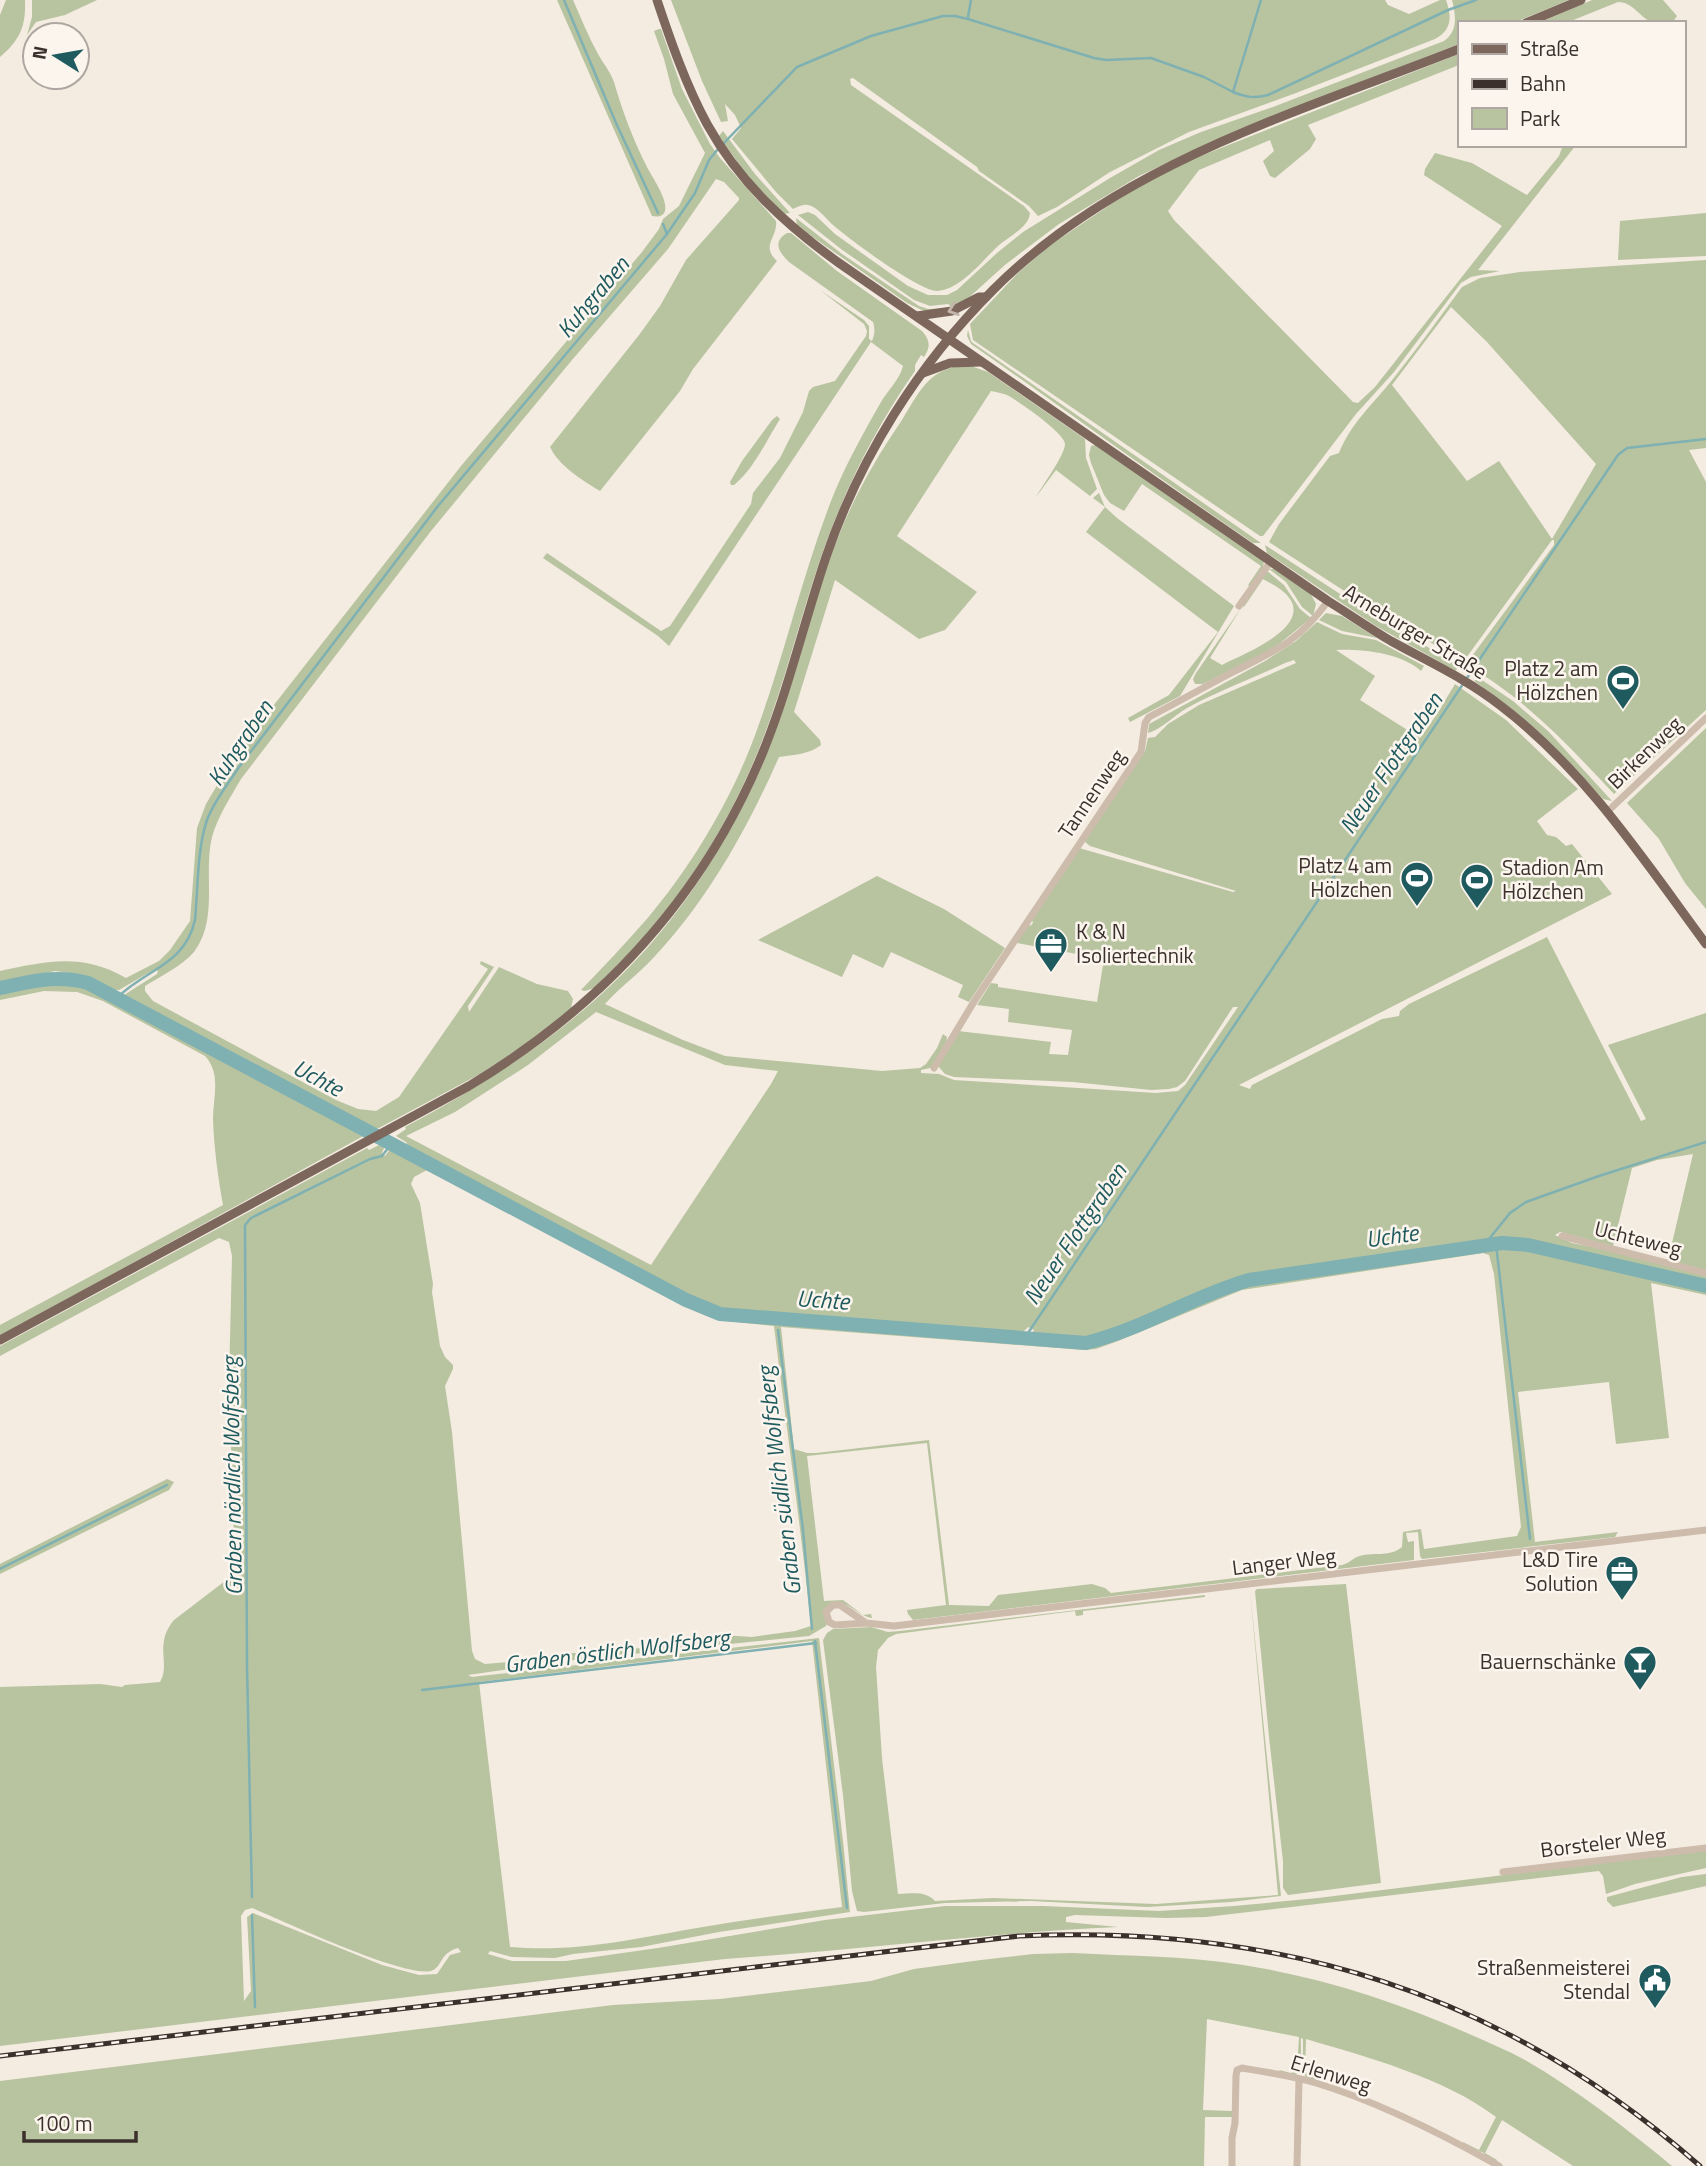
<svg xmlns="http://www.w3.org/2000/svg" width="1706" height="2166" font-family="'Titillium Web',sans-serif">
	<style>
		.green { fill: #b8c4a0; fill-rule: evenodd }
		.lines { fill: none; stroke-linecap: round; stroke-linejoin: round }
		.stream { stroke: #7fb0b2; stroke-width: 2.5 }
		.river { stroke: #7fb0b2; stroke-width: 14 }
		.minor { stroke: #cdbbac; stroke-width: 7 }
		.major { stroke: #7d675c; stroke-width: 9 }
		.rail-casing { stroke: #3b302b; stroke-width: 5 }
		.rail { stroke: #fbf5ee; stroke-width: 2.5; stroke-dasharray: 8; stroke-linecap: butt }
		.oneway { stroke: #c2b5ac }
		.labels { text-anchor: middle; stroke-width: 5; stroke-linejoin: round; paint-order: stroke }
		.street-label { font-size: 21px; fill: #3b302b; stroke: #fbf5ee }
		.poi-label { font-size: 21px; fill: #3b302b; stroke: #fbf5ee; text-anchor: end }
		.water-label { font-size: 23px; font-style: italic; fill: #1f5a5e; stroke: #fbf5ee }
	</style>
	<rect width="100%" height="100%" fill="#f4ebe1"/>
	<g class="green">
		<path d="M6,0h19c1,26 -5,40 -25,57v-42z"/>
		<polygon points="32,0 97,0 65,15 36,22 27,35 32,17"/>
		<path d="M557,0h16c8,18 15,36 25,54 5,9 12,17 16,28 8,28 19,58 33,85 5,10 21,32 18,44 -2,6 -8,6 -13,5z"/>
		<path d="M671,0h714l3,5 21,9 31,-14h6c6,17 6,30 -11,39l-139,54 -107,39 -79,40 -53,35 -19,9 -9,-10 -50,-35 -2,-4 -124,-89 -3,1 1,6 173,121 6,7c-1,15 -23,24 -33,34 -15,14 -37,43 -60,44 -18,0 -88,-52 -104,-66 -7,-6 -16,-19 -25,-20 -6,-1 -10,2 -15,4l-17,-17 -44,-53 9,-11 -6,-13 -10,-11 3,17 -7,1 -19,-41z"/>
		<path d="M1452,0h117l-56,23h-54v21l-217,84 -103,48 -80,48 -53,40 -41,37 -13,6 -4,-3 -18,2 -16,-6 -73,-51 -43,-34 10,-3 7,3 20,19 73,52 20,9h19l10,-5 40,-37 26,-21 87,-54 49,-28 42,-18 72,-25 171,-66c14,-10 12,-25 8,-41z"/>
		<path d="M1592,0h71l14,16 -5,7c-5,0 -13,1 -18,0 -14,-4 -20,-21 -36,-21l-52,21h-27z"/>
		<path d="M659,29h2l21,60 28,55 10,14 56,63c2,17 -16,24 1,40l-84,108 -13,22 -80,100c-18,-11 -41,-25 -50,-44l89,-112 21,-29 26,-46 53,-60v-2l-15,-16 -8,-3 -48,70 -96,111 -141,171 -190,248c-11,19 -23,37 -29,58 -9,37 7,82 -18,115 -12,14 -33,24 -49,34v5l8,10 183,99 22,9 18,2 23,-14 89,-128 -8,-5 1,-3 13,6 -26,39 1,6 30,-45 38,17 31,7 5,8 -2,9 -49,39 -42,27 -103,55 -253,-134 33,-21 1,-3 -3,-2 -36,21h-4l-37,-16 -23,-3 -55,12v-12c48,-10 82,-18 126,7l33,-17 11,-11 20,-29 7,-93 9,-24 20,-34 33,-46 202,-258 181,-214 17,-23 4,-10 16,-13 26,-53 -32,-59 -9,-35 -10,-28z"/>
		<polygon points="1459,54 1459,65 1308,125 1316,139 1310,149 1275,178 1270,176 1263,161 1274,151 1270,140 1199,170 1168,211 1174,220 1353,402 1358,403 1375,387 1502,226 1424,175 1425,169 1435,153 1472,163 1527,195 1559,156 1563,145 1576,145 1478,270 1500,271 1471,277 1461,283 1394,372 1356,414 1263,536 1260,536 973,340 970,324 1018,273 1049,246 1132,190 1188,161"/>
		<polygon points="723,131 755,174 790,213 783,214 749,178 719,136"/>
		<polygon points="1706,213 1706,256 1618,260 1620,221"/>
		<polygon points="796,218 842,254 919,306 928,309 948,308 924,311 907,303 797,226"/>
		<path d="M787,233h4l46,38 85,60c8,9 9,16 2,26l-3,-2 -6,10v6c-40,57 -70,118 -93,183 -25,72 -41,147 -72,216 -25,57 -58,110 -97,157 -18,22 -40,41 -59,61l-9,3 -4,-1c22,-23 44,-46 65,-70 40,-47 76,-105 100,-162 35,-85 53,-176 87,-262 13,-32 31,-64 48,-94 7,-12 19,-23 22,-36l-32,-24 -202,304 -11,-10 -115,-78 4,-5 114,78 9,-5 81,-122 2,-11 27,-35 23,-46 6,-21 4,-4 22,-6 31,-45 1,-5 -3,-7 -44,-34 44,30 5,6v13l3,2c3,-7 3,-12 1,-19l-84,-60c-10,-10 -17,-20 -2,-29z"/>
		<path d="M1706,260v188l-17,2 17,32v228l-92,84c-47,-50 -86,-93 -147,-129l5,-9 82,-111v-5h-2l-86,118 -4,3 -113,-67 -80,-52 10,-18 51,-68 9,-3c12,-30 34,-49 54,-74 24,-30 46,-61 69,-92l18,-9 40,-6zM1451,307l36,35 109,122 -44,75 -53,-78 -32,20 -75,-96z"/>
		<path d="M968,330l3,11 2,2 288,200h-8c-95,-65 -187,-133 -282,-199l-4,-8z"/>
		<path d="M968,365l20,7 97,67 1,19 11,31 -7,7 -34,-26 -20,27c6,-11 29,-42 29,-53 0,-11 -48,-44 -58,-49 -5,-2 -11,-3 -16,-4l-94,145 80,56 -32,38 -26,9 -84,-59 -41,132 26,28 1,5c-11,9 -28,10 -42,12 -32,72 -70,141 -124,199 -15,17 -35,31 -50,48l78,36 42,16 157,15 38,-3 6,-4 11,-16 6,-14 4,3 -1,6 -13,22 -3,3 -9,2v3l18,1 15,6 202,13 22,-2 7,-6 53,-78h-5l-48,74 -8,6 -8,2 -18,1 -78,-8 -119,-5 -9,-3 -7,-8 20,-35 93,11 -2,12 19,1 4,-25 -64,-8 1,-13 -32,-4 14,-22 7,1v3l99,15 7,-43 -87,-16 1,-4 11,-15 1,2 3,-3 -1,-3 47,-72 154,44 3,-1 -146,-45 -5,-4 2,-6 58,-85 3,-13 7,-1 13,-13 31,-19 97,-42 -2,-3 -9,3c-31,15 -64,27 -96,44 -12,6 -28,23 -41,26l1,-9 116,-63 31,-20 21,-19 25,12 34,6 48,26 -3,5c-20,-18 -58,-22 -85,-21l39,26 -15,24 60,38 17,-24 18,-30 51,36 72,69 -41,32 10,14 9,2 10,9 6,-2 40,50 -373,191 11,4 2,-4 130,-66 17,-3 1,-5 9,-7 138,-67 94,184 5,-2 -38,-74 98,-32v257l-38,-10 25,-106 -36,6 -25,8 -19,78 -53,-14 -5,3 17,8 46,9 88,24v19l-55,-12 18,155 -53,6 -7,-62 -91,10 17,150 83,-10 -3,5 -193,22 -2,-3 -2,-24 -12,1 2,9 6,-1v19l-501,60 -5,-6 -1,-4 39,-5 -19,-162 -120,13 17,145 19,-1 20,15 8,-1 1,4c-14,-2 -23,-17 -39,-16l-7,24 -17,10 -235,24 -106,15 4,2 8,-1 339,-38 24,203 7,71 -131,20 -78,15 -68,7 -18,4 -43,-1 -22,-6 -2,3 24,7h54l92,-13 167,-28 120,-14h98l116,5 75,-5 84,-8 388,-48v18l-71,16 -29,10 -3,-18 -4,-5 -393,46 -40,1 -91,-3 -9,2v5l52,5c-131,6 -262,23 -393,32l-725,87v-359l100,-3 22,3 3,-2 35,-3c8,-13 1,-27 4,-41 1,-8 5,-15 10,-21l51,-39 6,-9 3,-32 -5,-158 3,-126 -3,-14 -10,-4 -219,118v-10l367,-198 2,2 14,-7 1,5 -2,5 3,3 6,-8h3l14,6 293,157 19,6 366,28 38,-12 121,-49 86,-13 -2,-5 -97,15 -77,34 -60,23 -13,2 -51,-4 3,-6 -6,-3c-7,9 -16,6 -26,6l-136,-10 -42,-6 -81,-6 -32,-5 -18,-6 -285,-154 -2,-4 -10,-6 10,-7 -1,-2c123,-66 226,-138 302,-259 26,-40 48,-82 65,-127 26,-67 40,-139 67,-206 16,-40 37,-77 61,-112 19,-30 28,-56 68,-58zM596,1012l129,53 53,6 -7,13 -120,181 -245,-129 49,-24 73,-47zM427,1170l275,144 16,6 56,6c12,100 27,200 37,300l-16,5 -43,6 -45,-3 -18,9 -97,10h-29l-54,9 -24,2 -10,-5 -3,-8 -20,-219 -7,-46 8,-17v-4l-8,-8 -5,-11 -8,-54 1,-8 -13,-81 -9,-19 3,-7zM1483,1253l6,2 5,19 27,253 -4,9 -93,13 -3,-20 -18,3 -1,15c-12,11 -31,4 -45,10 -6,3 -8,6 -15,8l-231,28 -6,-5 -13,-4 -94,11 -9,11 -40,-1 -20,-165 -113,13h-9l-13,-4 -13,-122 303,23 12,-1 22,-8 124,-51zM812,1641l30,266c-46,6 -93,12 -139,20 -66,11 -125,26 -193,20l-31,-265zM252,1908c31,13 152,70 179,63 12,-4 8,-18 27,-23l3,4 -11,3 -13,19 -18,1 -37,-10 -129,-52 -6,4 4,74 -7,10 -3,-85 4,-6z"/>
		<path d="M777,416l3,3c-14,22 -26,50 -46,66h-3l-1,-3 12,-21 30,-41z"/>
		<polygon points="1095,445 1264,561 1263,568 1250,586 1248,585 1261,566 1142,484 1124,511 1110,503 1104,495 1091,463 1089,455 1091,446"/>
		<polygon points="1099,493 1105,507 1117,518 1234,606 1180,696 1130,722 1128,718 1169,695 1218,632 1086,532 1105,507 1093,498"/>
		<polygon points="1265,545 1357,605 1458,665 1456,671 1376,626 1267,553"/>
		<polygon points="1269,569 1274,569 1311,594 1316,604 1313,616 1302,607 1286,582"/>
		<path d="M1267,571l17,14 16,24 11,9 -38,31 -70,35h-8l-2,-5 3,-6 45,-65 -31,50 12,7c19,-10 88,-36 68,-66 -6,-9 -18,-15 -27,-20l-19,28 -1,-1z"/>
		<polygon points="1326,613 1342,616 1377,638 1342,631 1319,620"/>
		<path d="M1479,678l34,23 35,30 64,70 -9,-2c-40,-43 -80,-85 -129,-118z"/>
		<polygon points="1706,728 1706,909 1685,883 1659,839 1627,803"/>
		<polygon points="877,876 944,909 1005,948 969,1002 958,997 963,985 891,952 883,968 853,954 842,977 758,940"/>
		<path d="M58,983c18,1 33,6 49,14l260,137 -367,202v-11l223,-120c-5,-28 -9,-57 -10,-86 0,-13 3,-26 2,-38 0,-9 -4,-19 -10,-25l-102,-55 -26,-9 -33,-1 -44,9v-8l40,-8z"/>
		<polygon points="167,1479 174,1482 169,1490 0,1574 0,1564"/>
		<polygon points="1346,1584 1381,1883 1288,1895 1283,1888 1283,1861 1269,1737 1255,1591 1257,1589"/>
		<path d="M1250,1590l31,306 -50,6 -84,5 -116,-6 -86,2 -81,9 -7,-1 -5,-20 -9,-96 -20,-155 4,-7 6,-4 38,-2 17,5 12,-1 305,-36v2l-122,14v4l-7,1 -1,-5 -179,23 -8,4 -10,12 -2,17 6,91 16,136c14,0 26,-4 37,7l58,-3 163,6 122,-9z"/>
		<polygon points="1706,1874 1706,1886 1613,1907 1607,1901 1607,1897 1682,1877"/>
		<path d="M1073,1953c57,3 114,3 170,12 77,12 154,37 224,68 20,9 40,17 58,27 52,30 101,68 147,106h-99l-71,-46 -17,33 12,7 -1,2 -11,-6 -1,-3 -20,-8 -1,-3 16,8 17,-33c-51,-39 -129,-60 -190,-78l-1,33 11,6 -1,3 -8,-3 -4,-4v-35l-2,-1c-1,11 3,26 -5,37l-15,-2 -2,-3 12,3 6,-3 2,-33 -92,-18 -4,91 29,1v6h-27l-1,49h-1204v-85l613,-76 107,-6 151,-18 43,-12 67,-9 52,-6z"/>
	</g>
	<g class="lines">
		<g class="stream">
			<polyline points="564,0 616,123 658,213"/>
			<polyline points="968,17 971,0"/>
			<path d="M1233,92c13,5 21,7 35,3l180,-85 28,-10"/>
			<polyline points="723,144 797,67 871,36 943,16 955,16 968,19 1094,58 1106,60 1151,58 1204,77 1233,92 1261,0"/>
			<polyline points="663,224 667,234"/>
			<polyline points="1467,678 1618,455 1627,448 1706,439"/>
			<path d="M118,997c28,-28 67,-32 77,-77 3,-31 2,-71 12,-100 7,-19 21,-36 32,-53l199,-261 229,-272 28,-41 14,-33 9,-11"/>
			<polyline points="1485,1244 1510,1213 1526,1202 1599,1176 1706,1142"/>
			<polyline points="1496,1244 1530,1539"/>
			<polyline points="777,1318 777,1321"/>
			<polyline points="778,1330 803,1530 812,1629"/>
			<polyline points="1024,1339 1463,684"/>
			<polyline points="0,1569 167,1485"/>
			<polyline points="815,1641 847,1908"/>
			<polyline points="422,1690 816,1643"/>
			<polyline points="252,1897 247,1666 245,1225 251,1218 370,1159 382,1156 392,1143"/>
			<polyline points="252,1915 255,2007"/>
		</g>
		<path class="river" d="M0,988c30,-6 57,-14 88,-5l598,317 34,14 366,29c57,-14 107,-47 163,-63l253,-37 26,2 178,41"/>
		<g class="minor">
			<polyline points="1239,606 1271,561"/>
			<polyline points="1607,812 1706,718"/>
			<path d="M934,1068l41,-68 166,-248 4,-29 4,-6c29,-15 57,-31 86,-46 42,-21 64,-30 93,-70"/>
			<polyline points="1562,1236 1706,1273"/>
			<polyline points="866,1623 840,1605 833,1605 826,1612 829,1622 835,1625 866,1623 894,1626 1706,1530"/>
			<polyline points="1503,1872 1706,1848"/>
			<path d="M1232,2166v-28l3,-15 1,-47 1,-6 5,-2c24,4 50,8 74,15 63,19 126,51 183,83"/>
			<polyline points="1297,2166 1299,2079"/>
		</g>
		<g class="major">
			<path d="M657,0c14,42 29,85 50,124 32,58 79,101 132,139l489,338c21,13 41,27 63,40 38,21 76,38 110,65 84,64 143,154 205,238"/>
			<polyline points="1526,23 1581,0"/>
			<polyline points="917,316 952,311 979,297 986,297"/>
			<polyline points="923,373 950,363 981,362"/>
			<path d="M0,1340l469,-254c133,-80 235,-190 294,-334 26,-64 41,-130 63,-195 34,-100 92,-192 167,-267 127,-127 303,-177 466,-241"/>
		</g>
		<defs>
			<path id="rail" d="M0,2056l1019,-120c261,-12 484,57 681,230"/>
		</defs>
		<use href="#rail" class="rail-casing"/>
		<use href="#rail" class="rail"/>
	</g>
	<defs><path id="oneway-chevron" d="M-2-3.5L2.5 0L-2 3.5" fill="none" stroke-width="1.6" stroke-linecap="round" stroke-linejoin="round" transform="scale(1.75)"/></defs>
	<use class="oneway" href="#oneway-chevron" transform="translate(953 310) rotate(161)"/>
	<defs>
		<symbol id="stadium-pin" viewBox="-11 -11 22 30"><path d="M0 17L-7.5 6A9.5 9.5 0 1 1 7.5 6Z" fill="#1f5a5e" stroke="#fbf5ee"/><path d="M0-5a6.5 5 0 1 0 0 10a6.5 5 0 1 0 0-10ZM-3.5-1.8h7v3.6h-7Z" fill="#fff"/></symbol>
		<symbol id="office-pin" viewBox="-11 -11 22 30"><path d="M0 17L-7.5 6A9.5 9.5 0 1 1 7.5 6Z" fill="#1f5a5e" stroke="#fbf5ee"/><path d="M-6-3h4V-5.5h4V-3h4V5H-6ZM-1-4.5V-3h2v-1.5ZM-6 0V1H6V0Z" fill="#fff"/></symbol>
		<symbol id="bar-pin" viewBox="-11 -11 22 30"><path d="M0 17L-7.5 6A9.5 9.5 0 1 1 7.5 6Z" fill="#1f5a5e" stroke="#fbf5ee"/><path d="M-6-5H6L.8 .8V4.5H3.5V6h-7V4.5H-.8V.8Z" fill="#fff"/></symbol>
		<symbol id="civic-pin" viewBox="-11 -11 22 30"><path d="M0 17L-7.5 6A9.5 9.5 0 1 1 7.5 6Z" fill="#1f5a5e" stroke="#fbf5ee"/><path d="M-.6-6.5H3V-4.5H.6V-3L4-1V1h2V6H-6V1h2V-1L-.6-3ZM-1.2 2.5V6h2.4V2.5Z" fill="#fff"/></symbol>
	</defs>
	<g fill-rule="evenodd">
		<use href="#stadium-pin" x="1604" y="662" width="38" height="52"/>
		<use href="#stadium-pin" x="1398" y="859" width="38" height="52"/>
		<use href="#stadium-pin" x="1458" y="861" width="38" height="52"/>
		<use href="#office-pin" x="1032" y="925" width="38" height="52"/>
		<use href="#office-pin" x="1603" y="1553" width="38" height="52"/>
		<use href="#bar-pin" x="1621" y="1643" width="38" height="52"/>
		<use href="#civic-pin" x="1636" y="1961" width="38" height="52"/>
	</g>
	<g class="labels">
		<g class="street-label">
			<text transform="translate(1415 632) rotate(31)" y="7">Arneburger Straße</text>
			<text transform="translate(1645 753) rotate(-44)" y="7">Birkenweg</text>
			<text transform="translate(1092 794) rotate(-56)" y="7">Tannenweg</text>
			<text transform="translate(1638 1239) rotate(14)" y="7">Uchteweg</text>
			<text transform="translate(1284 1562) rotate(-7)" y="7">Langer Weg</text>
			<text transform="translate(1603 1843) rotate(-7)" y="7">Borsteler Weg</text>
			<text transform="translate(1331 2074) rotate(17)" y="7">Erlenweg</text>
		</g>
		<g class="poi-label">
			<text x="1598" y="676">Platz 2 am<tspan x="1598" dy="24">Hölzchen</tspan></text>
			<text x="1392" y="873">Platz 4 am<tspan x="1392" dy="24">Hölzchen</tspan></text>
			<text x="1502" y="875" text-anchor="start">Stadion Am<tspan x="1502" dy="24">Hölzchen</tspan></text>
			<text x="1076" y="939" text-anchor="start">K &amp; N<tspan x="1076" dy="24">Isoliertechnik</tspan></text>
			<text x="1598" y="1567">L&amp;D Tire<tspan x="1598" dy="24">Solution</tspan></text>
			<text x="1616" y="1669">Bauernschänke</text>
			<text x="1630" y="1975">Straßenmeisterei<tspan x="1630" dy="24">Stendal</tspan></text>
		</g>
		<g class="water-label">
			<text transform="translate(593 297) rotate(-50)" y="8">Kuhgraben</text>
			<text transform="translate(240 743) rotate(-56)" y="8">Kuhgraben</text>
			<text transform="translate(1391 763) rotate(-56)" y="8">Neuer Flottgraben</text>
			<text transform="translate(318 1078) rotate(28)" y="8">Uchte</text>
			<text transform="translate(1075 1234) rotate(-56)" y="8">Neuer Flottgraben</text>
			<text transform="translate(1392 1236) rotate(-8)" y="8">Uchte</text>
			<text transform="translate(823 1300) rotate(4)" y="8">Uchte</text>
			<text transform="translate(232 1476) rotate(-91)" y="8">Graben nördlich Wolfsberg</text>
			<text transform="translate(779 1481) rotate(-97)" y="8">Graben südlich Wolfsberg</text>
			<text transform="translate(617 1651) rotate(-7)" y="8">Graben östlich Wolfsberg</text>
		</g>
	</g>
	<rect x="1458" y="21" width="228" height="126" fill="#fbf5ee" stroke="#aea6a0" stroke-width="2"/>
	<rect x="1472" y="44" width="35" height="10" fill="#7d675c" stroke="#aea6a0" stroke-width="2"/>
	<text x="1520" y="56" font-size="21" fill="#3b302b">Straße</text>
	<rect x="1472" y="79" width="35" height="10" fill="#3b302b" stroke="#aea6a0" stroke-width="2"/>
	<text x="1520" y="91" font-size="21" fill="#3b302b">Bahn</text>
	<rect x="1472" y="108" width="35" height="21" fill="#b8c4a0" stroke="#aea6a0" stroke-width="2"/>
	<text x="1520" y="126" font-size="21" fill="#3b302b">Park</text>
	<g transform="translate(56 56) rotate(281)"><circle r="33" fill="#fbf5ee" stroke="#aea6a0" stroke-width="2"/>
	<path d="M0-5L12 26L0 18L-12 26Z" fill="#1f5a5e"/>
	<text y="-10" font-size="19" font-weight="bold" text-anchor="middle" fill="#3b302b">N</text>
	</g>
	<path d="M24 2131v10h112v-10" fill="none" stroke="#3b302b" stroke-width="3.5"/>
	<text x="35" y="2131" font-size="21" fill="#3b302b" stroke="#fbf5ee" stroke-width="5" paint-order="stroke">100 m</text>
</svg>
